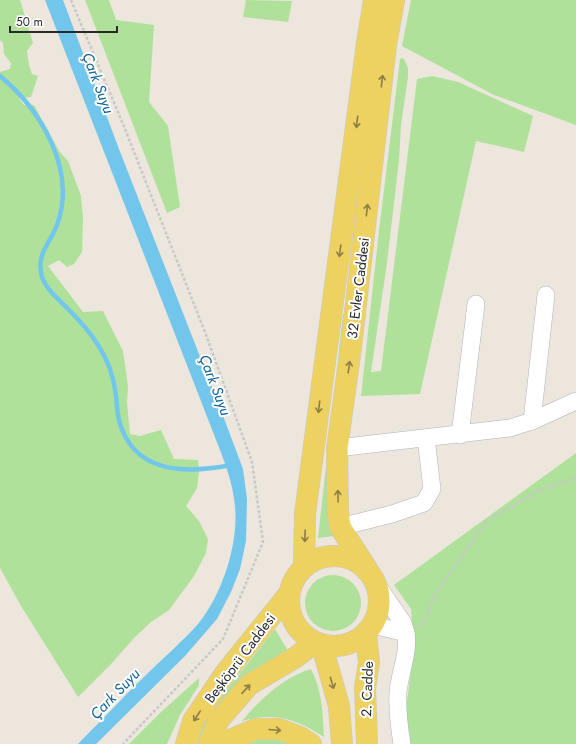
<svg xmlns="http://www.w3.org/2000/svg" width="576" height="744" font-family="Jost,sans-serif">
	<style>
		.green { fill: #afe19a }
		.water { fill: #72c6eb }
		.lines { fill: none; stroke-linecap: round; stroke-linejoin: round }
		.stream { stroke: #72c6eb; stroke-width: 4.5 }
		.minor-casing { stroke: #b0b2be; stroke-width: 18 }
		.major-casing { stroke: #c8c8c8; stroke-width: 22 }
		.path { stroke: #c8c8c8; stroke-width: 2.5; stroke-dasharray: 3 2; stroke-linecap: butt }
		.minor { stroke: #fff; stroke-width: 17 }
		.major { stroke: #edd261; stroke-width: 21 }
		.oneway { stroke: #8c7e46 }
		.labels { text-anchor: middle; stroke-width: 4; stroke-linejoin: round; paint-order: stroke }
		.street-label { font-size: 14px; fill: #2a2a2a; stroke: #fff }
		.water-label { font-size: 15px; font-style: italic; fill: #116397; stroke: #fff }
	</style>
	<rect width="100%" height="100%" fill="#ece6dd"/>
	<g class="green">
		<polygon points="0,0 20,0 33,43 27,51 29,65 32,74 38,76 31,97 19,98 24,105 34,105 59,151 68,161 81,196 83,218 82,252 74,264 67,267 59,260 48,266 83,312 103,311 123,351 128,386 127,403 130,434 140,436 161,430 174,459 198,460 199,471 197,488 186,506 199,521 208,539 206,553 194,576 169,610 151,622 135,637 111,664 78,697 21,606 0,568 0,72 10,69 11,63 4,54 3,43 0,40"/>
		<polygon points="85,0 109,0 116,20 154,25 149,102 168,126 180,207 167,213"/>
		<polygon points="246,0 292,1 288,22 243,17"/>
		<polygon points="411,0 576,0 576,125 494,95 402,46"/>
		<polygon points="402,58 404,59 408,68 408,77 401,125 399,160 387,263 371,372 381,371 417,79 432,76 458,82 533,116 524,152 476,141 420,394 361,396 379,231 400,59"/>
		<polygon points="343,314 346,314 335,536 318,538"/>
		<polygon points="576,453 576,744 409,744 406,709 414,648 411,609 394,585"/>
		<circle cx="333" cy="603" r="28"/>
		<polygon points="275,629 288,651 200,744 194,744 210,711"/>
		<path d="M311,669c11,21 12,45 13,68 -28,-18 -48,-25 -82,-16 18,-22 42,-44 69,-52z"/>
		<polygon points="199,678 199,685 180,715 167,744 129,744 160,713"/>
		<polygon points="265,736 301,744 238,744"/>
	</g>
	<path class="water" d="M45,0h18l56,149 103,264 21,56 4,30 -1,42 -6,28 -9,23 -14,27 -32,37 -89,88h-18c23,-23 45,-47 68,-69 17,-17 36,-33 52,-51 25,-30 43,-86 36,-125 -2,-17 -8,-33 -14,-49z"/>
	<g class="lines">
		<path class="stream" d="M0,76c40,33 76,92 58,146 -5,18 -21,30 -17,50 2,16 18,27 28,38 11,11 21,22 29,35 10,15 16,33 18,51 1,8 1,16 3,24 14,54 66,54 112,45"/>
		<defs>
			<g id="minor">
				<polyline points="532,421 546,295"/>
				<polyline points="460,435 476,304"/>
				<polyline points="337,448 510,428 532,421 576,401"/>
				<polyline points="340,527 392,514 424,503 432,489 426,438"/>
				<polyline points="375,582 403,623 406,633"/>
				<path d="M373,625l33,8c3,20 -6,39 -8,59 -1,18 1,34 4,52"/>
			</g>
			<g id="major">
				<circle cx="334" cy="601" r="45"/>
				<polyline points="304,566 305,514 367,43 374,0"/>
				<polyline points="367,569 340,527 338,511 337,448 350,355 386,45 394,0"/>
				<polyline points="366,634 369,662 365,688 367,744"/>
				<polyline points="322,646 339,706 342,744"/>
				<polyline points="186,744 193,721 226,672 288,595"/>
				<polyline points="209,744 218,721 249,685 296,657 314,643"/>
				<polyline points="226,744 230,740 256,729 279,729 300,737 311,744"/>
			</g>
		</defs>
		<use href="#minor" class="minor-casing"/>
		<use href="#major" class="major-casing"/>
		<g class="path">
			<polyline points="71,0 123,124 205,332 252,462 263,542 223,639 123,744"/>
			<polyline points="419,627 425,620 435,595 486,521 538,491 576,478"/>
		</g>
		<use href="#minor" class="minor"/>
		<use href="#major" class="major"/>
	</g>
	<defs><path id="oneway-shaft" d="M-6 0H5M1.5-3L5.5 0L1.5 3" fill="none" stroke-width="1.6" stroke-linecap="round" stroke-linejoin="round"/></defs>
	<g class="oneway">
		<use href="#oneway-shaft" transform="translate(382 81) rotate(-83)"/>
		<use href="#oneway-shaft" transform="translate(357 122) rotate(97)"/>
		<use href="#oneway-shaft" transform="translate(367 210) rotate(-83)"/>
		<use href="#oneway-shaft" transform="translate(340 251) rotate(97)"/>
		<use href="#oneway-shaft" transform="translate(349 367) rotate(-82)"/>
		<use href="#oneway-shaft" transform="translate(319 407) rotate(97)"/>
		<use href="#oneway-shaft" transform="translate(338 496) rotate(-91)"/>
		<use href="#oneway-shaft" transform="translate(305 536) rotate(92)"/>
		<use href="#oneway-shaft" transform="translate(332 683) rotate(74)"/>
		<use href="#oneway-shaft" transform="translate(246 689) rotate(-47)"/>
		<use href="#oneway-shaft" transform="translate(197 716) rotate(123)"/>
		<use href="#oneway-shaft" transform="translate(275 730) rotate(5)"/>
	</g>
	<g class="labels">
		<g class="street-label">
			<text transform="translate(358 288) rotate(-83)" y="5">32 Evler Caddesi</text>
			<text transform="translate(240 658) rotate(-53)" y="5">Beşköprü Caddesi</text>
			<text transform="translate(367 689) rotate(-88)" y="5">2. Cadde</text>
		</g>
		<g class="water-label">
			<text transform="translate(98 83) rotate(69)" y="5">Çark Suyu</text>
			<text transform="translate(215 385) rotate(69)" y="5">Çark Suyu</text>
			<text transform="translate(115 694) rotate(-46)" y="5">Çark Suyu</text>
		</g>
	</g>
	<path d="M10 26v6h107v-6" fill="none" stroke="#2a2a2a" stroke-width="2"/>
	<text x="16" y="26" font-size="12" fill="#2a2a2a" stroke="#ffffff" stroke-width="3" paint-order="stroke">50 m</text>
</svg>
